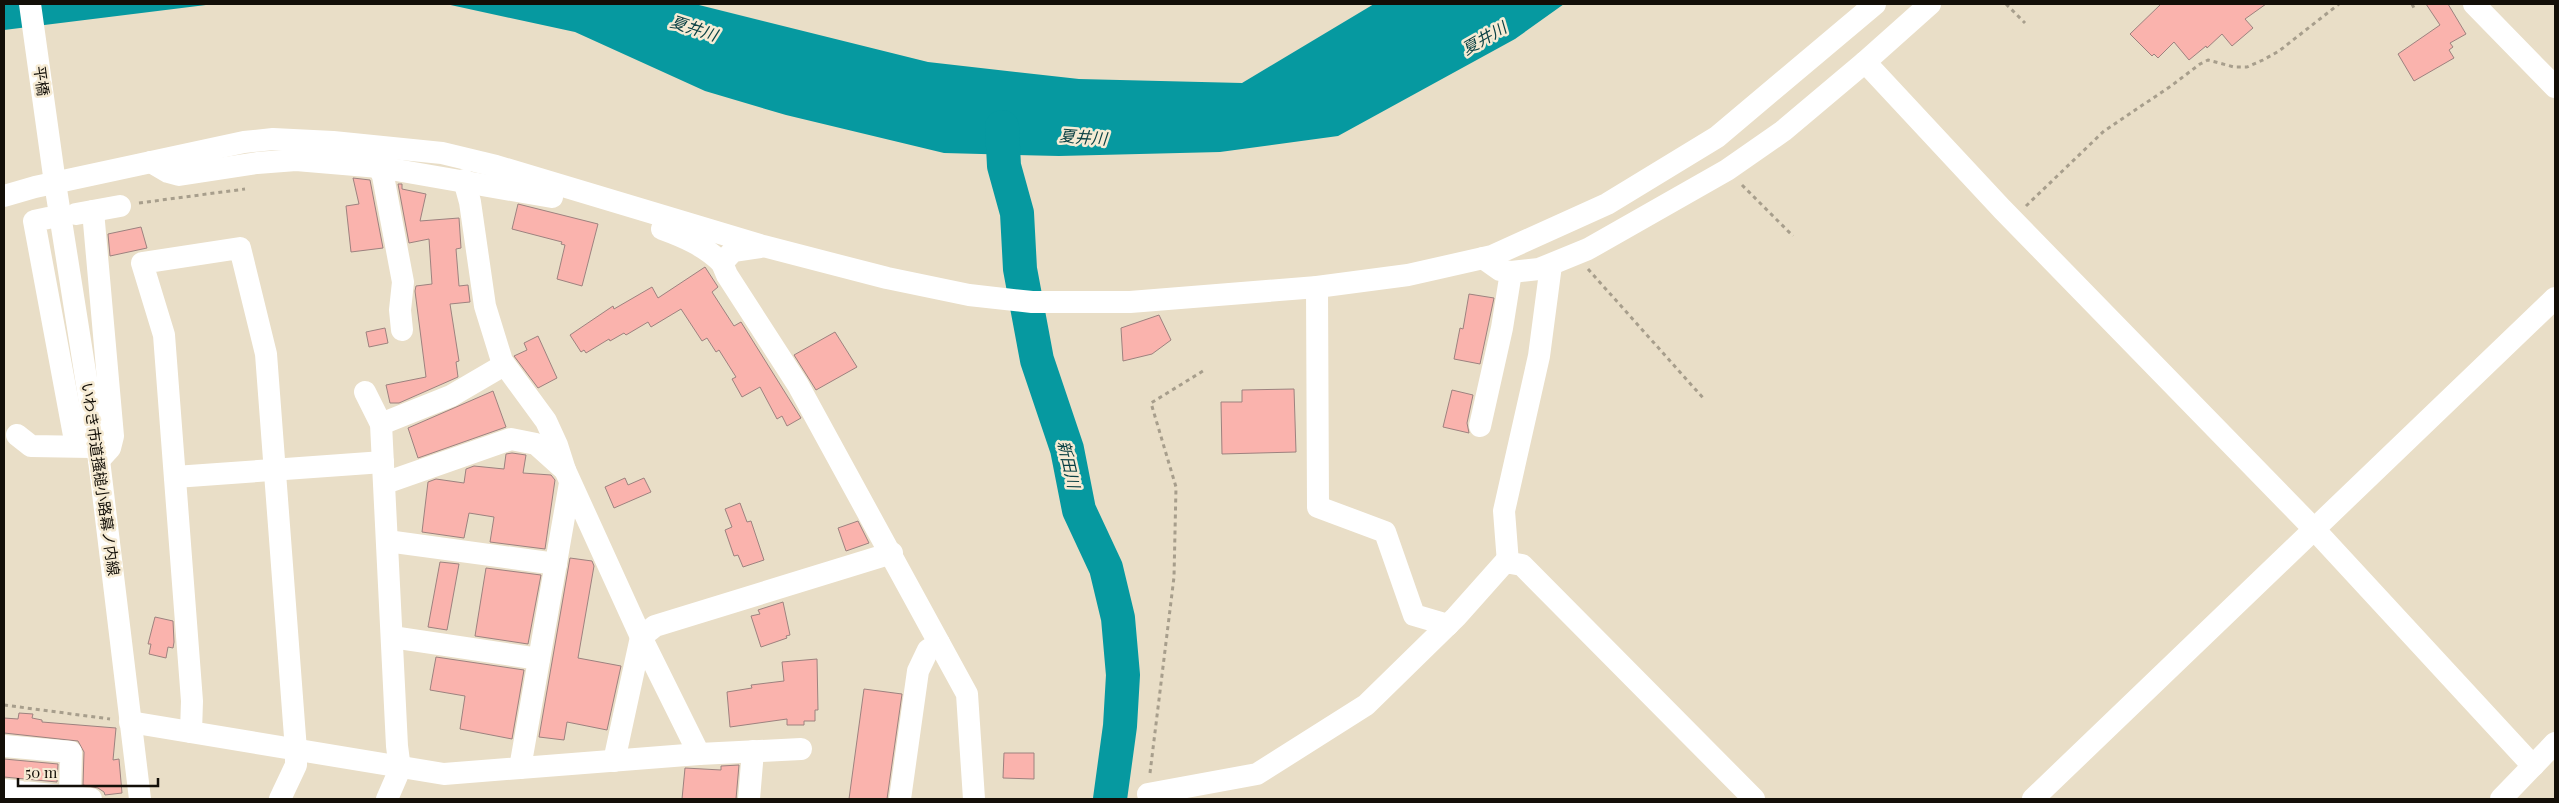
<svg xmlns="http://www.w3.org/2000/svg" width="2559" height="803" font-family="'Playfair Display','Noto Sans JP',serif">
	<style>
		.water { fill: #0699a0 }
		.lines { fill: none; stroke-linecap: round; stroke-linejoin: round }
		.river { stroke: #0699a0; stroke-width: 34 }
		.building { fill: #fab3ad; stroke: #9d827f }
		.path { stroke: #a79e8c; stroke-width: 3; stroke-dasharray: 4 4; stroke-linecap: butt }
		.minor { stroke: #fff; stroke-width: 22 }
		.labels { text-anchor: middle; stroke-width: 5; stroke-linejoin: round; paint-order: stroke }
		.street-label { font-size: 15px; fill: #130f08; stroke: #f6ebd4 }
		.water-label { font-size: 16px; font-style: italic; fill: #0c4245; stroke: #f6ebd4 }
	</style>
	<rect width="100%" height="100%" fill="#e9dec7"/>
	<g class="water">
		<polygon points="4,4 214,4 4,30"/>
		<polygon points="446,4 695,4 928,62 1079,79 1242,83 1374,4 1564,4 1515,39 1338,136 1220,152 1059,156 944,153 786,115 705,91 575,32"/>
	</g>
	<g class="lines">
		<polyline class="river" points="1002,127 1004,166 1017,213 1020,269 1037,360 1067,449 1079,510 1106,568 1118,618 1123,675 1120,726 1110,799"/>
	</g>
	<g class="building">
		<polygon points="2161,4 2266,4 2245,19 2253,28 2232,46 2222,34 2207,48 2206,46 2189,60 2174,42 2158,58 2154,54 2152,56 2130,34"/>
		<polygon points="2426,4 2448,4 2466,34 2450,43 2453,47 2449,50 2454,58 2414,81 2398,54 2440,25"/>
		<polygon points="353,178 370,180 383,248 351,252 346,206 359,204"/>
		<polygon points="398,184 402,184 402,189 426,194 420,221 459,218 461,248 456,249 459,286 468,285 470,302 450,304 459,361 456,362 458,377 399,403 390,403 386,385 426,377 415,291 416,286 432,284 429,239 409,243"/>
		<polygon points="518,204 598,224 582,286 557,279 565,245 561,244 562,242 512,229"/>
		<polygon points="141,227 147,248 110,256 108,234"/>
		<polygon points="705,267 718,287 712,292 734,326 741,322 801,418 787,426 782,416 777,419 760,387 742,397 732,379 736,377 719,350 716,352 707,338 702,341 681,309 651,327 648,322 626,335 624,333 610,341 609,339 586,353 584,350 581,352 570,335 613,306 614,309 652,287 658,298"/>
		<polygon points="1469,294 1494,298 1480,364 1454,359 1460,328 1463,329"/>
		<polygon points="1159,315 1171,340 1152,354 1123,361 1121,328"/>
		<polygon points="385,328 388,343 369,347 366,332"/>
		<polygon points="835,332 857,367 816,390 794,355"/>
		<polygon points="538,336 557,378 538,388 514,356 527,350 524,343"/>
		<polygon points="1294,389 1296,452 1222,454 1221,402 1242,402 1242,390"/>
		<polygon points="1452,390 1473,395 1467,423 1469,433 1443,427"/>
		<polygon points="493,391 506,427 418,458 408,428"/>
		<polygon points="512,453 526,455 523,473 551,475 555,480 545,549 490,542 494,517 469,513 464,538 422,532 428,482 436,479 464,483 466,469 474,466 504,469 506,454"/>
		<polygon points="625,478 628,485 644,478 651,492 614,508 605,487"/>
		<polygon points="740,503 747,522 751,521 764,560 743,567 738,555 734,556 725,530 732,527 725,509"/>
		<polygon points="858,521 869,543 846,551 838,528"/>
		<polygon points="570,558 592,561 594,566 578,658 621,666 607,730 567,722 564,740 539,737"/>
		<polygon points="440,562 459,564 447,630 428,627"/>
		<polygon points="486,568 541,575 528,644 475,636"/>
		<polygon points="783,602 790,635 786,636 787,638 761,647 751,616 760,614 758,610"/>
		<polygon points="155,617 173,621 174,642 173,648 168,647 166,658 149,654 151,644 148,644"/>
		<polygon points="436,657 524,670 512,739 460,729 465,696 430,690"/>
		<polygon points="817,659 818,710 815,710 815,721 804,721 804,725 787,725 787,719 730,727 727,692 752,688 751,685 784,681 782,662"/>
		<polygon points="864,689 902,694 887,799 849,799"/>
		<polygon points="19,713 33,714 32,718 42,720 42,722 116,728 113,760 119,759 122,793 105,795 104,792 98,788 83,785 84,752 78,741 4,733 4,718 18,719"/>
		<polygon points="1004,753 1034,753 1034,779 1003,778"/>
		<polygon points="4,759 58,764 57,782 4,777"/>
		<polygon points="739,765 736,799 682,799 685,768 721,770 721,766"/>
	</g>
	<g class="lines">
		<g class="path">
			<polyline points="2006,4 2025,23"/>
			<polyline points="2412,4 2414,8"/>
			<polyline points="1742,185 1793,236"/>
			<polyline points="139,203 245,189"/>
			<polyline points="2026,206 2104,131 2171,86 2200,64 2208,60 2234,67 2247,67 2263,60 2279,51 2339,4"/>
			<polyline points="1588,269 1704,399"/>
			<polyline points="4,705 110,719"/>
			<polyline points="1150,773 1174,577 1176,487 1151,403 1203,371"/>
		</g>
		<g class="minor">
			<polyline points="30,4 55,183 99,460 140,799"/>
			<polyline points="1930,4 1865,62 2002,209 2314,529 2533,766"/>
			<polyline points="2474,4 2555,87"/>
			<polyline points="151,162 168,172 179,175 257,163 296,160 379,167 552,197"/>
			<polyline points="379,167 383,176 403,282 400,310 402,330"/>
			<polyline points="464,180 470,202 485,306 502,361 546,421 557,445 565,470"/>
			<polyline points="4,196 35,187 244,142 273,139 333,142 442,153 496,166 763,246 887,278 969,295 1032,302 1130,302 1317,287 1408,275 1492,256 1607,204 1717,137 1875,4"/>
			<polyline points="93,211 113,436 110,448 99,460"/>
			<polyline points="76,214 120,206"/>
			<polyline points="48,218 34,221 76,446"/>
			<path d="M662,229c22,8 43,17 60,34"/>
			<polyline points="760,247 733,251 722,263 727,275 798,385 967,694 974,799"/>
			<polyline points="1483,258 1500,270 1511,272 1539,269 1588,249 1727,170 1783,131 1865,62"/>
			<polyline points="1317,287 1318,507 1385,532 1414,615 1448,625"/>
			<polyline points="365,392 381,424 397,746 400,769 387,799"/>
			<polyline points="381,424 451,396 504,365"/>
			<polyline points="1480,426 1502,328 1511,272"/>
			<polyline points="17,435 31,446 91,447"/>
			<polyline points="175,477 383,462"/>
			<polyline points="385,483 511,439 536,444 565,470 641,637 699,754"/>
			<polyline points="387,541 556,564"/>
			<polyline points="1508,563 1504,511 1539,356 1551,265"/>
			<polyline points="392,637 539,659"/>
			<polyline points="130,722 444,774 699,754 801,749"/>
			<polyline points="191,732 192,701 164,335 142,263 240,248 266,354 296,750 296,765 280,799"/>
			<polyline points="4,746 71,752 70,796"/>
			<polyline points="614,761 641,637 655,626 892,553"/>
			<polyline points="520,768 570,483"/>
			<polyline points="4,790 91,799"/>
			<polyline points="1148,794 1257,774 1366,705 1456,617 1505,562 1522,565 1754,799"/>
			<polyline points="749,799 753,751"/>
			<polyline points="900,799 918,671 928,650 939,643"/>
			<polyline points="2033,799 2555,298"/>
			<polyline points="2501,799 2555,743"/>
		</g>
	</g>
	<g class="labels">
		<g class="street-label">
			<text transform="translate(41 81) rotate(82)" y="5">平橋</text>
			<text transform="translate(100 479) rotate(82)" y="5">いわき市道搔槌小路幕ノ内線</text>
		</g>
		<g class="water-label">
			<text transform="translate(694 28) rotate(18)" y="6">夏井川</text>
			<text transform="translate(1484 38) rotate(-30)" y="6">夏井川</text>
			<text transform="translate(1083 137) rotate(4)" y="6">夏井川</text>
			<text transform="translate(1069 464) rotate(77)" y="6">新田川</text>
		</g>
	</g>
	<rect width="2559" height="803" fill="none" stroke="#130f08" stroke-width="10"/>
	<path d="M18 778v8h140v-8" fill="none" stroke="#130f08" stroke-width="2.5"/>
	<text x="25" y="778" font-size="15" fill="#130f08" stroke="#f6ebd4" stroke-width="4" paint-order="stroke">50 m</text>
</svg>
